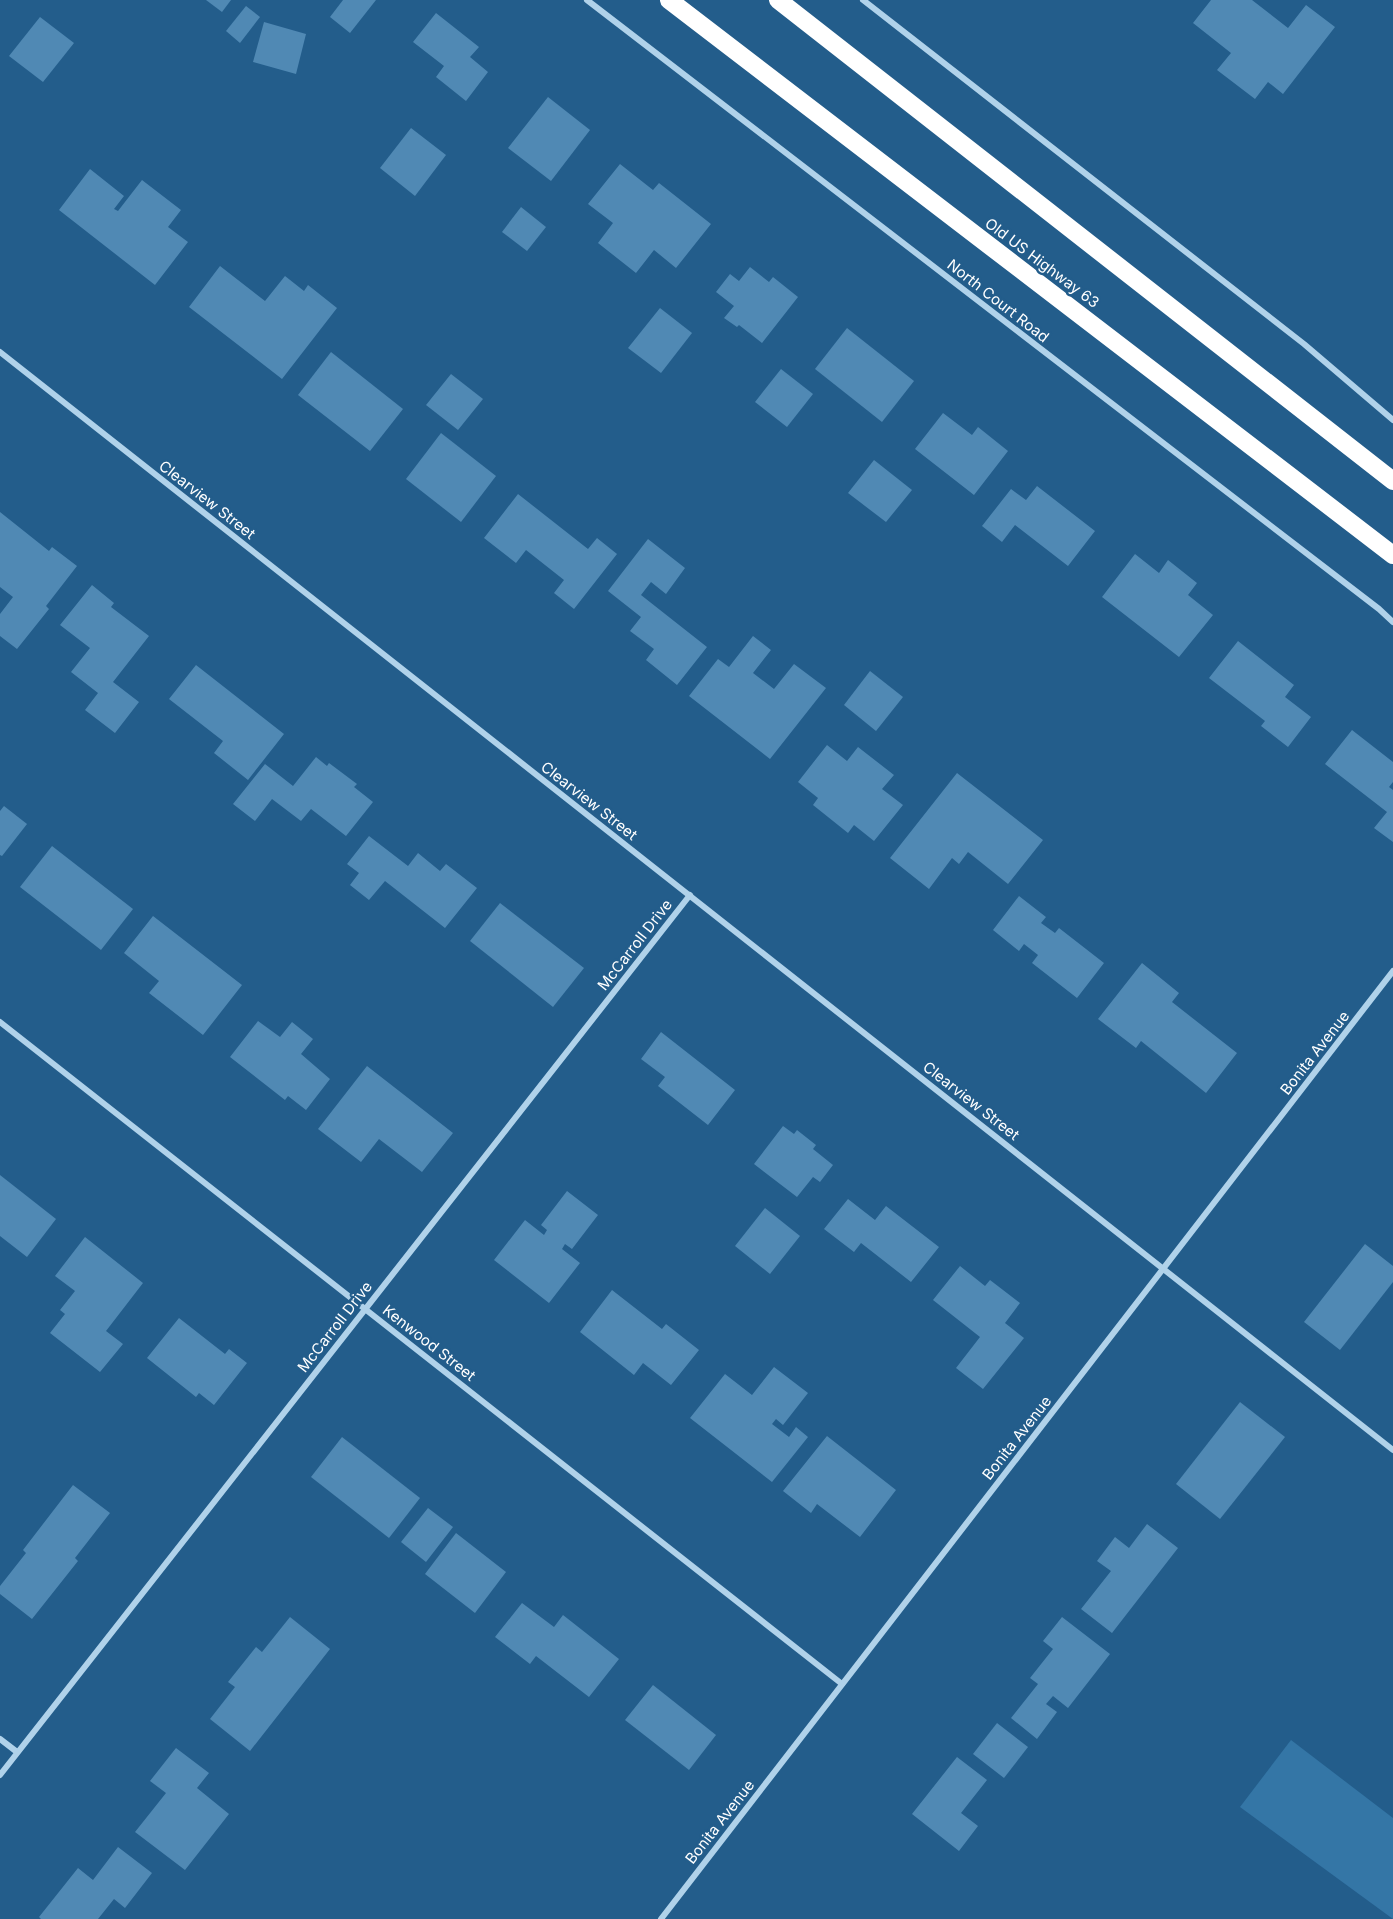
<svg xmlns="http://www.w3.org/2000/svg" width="1393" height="1919" font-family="Inter,sans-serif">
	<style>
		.green { fill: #3476a6 }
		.building { fill: #5089b4 }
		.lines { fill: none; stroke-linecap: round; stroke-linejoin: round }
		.street { stroke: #b0d2ea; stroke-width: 6 }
		.highway { stroke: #fff; stroke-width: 18 }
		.labels { text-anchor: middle; stroke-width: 5; stroke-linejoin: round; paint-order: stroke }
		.street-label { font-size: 15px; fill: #fff; stroke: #235d8b }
	</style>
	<rect width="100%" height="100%" fill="#235d8b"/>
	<polygon class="green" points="1291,1740 1393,1818 1393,1919 1240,1807"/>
	<g class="building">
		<polygon points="206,0 231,0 222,12"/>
		<polygon points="343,0 376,0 350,33 330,17"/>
		<polygon points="1211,0 1252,0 1288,28 1306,5 1335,27 1283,94 1268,82 1255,99 1217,70 1231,53 1193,23"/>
		<polygon points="246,6 260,17 240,43 226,31"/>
		<polygon points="436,13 479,47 470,57 488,72 466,101 436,77 444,66 413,42"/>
		<polygon points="40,17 74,43 43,82 9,56"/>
		<polygon points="264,22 306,34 296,74 253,62"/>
		<polygon points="548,97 590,130 551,181 508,148"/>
		<polygon points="411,128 446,155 415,196 380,168"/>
		<polygon points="620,164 653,190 659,183 711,224 676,268 654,250 636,273 598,243 613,223 588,204"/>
		<polygon points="90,169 124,196 114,209 118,211 142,180 181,210 168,227 188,242 155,285 59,210"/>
		<polygon points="521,207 546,227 527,251 502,232"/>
		<polygon points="220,266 265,301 285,276 304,291 308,285 337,308 282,379 189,307"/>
		<polygon points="750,267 769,282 773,277 798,297 762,343 739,325 737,327 724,318 734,306 716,292 730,274 739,281"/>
		<polygon points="660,308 692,333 661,373 628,348"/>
		<polygon points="847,328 914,381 882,422 815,369"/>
		<polygon points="331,352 403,409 370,451 298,395"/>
		<polygon points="781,369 813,394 787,427 755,402"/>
		<polygon points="451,374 483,399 458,430 426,405"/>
		<polygon points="943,413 972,435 978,427 1008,451 974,495 915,449"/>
		<polygon points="441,433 496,476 461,522 406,479"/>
		<polygon points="874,460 912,490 886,522 848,493"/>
		<polygon points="1037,486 1095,531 1068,566 1015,525 1002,542 982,526 1011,489 1026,500"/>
		<polygon points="518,494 588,549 597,538 617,554 574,609 554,593 564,580 526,550 516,563 484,538"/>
		<polygon points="0,512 49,551 52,547 77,566 46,606 49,609 17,649 0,636 0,614 13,597 0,587"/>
		<polygon points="648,539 685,568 666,594 651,582 641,595 707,647 677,685 646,660 654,649 630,631 641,617 608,591"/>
		<polygon points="1135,554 1159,573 1168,560 1197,583 1188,595 1213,615 1179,657 1102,597"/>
		<polygon points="92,585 114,603 111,607 149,636 113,682 139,702 115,733 85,710 98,693 71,672 90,648 60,625"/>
		<polygon points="753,636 771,650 753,673 774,689 794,664 826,688 770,759 689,696 718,659 729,667"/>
		<polygon points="1238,641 1294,685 1285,697 1311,717 1288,747 1261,726 1265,721 1209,678"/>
		<polygon points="196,665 284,734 248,780 214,753 223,741 169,699"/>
		<polygon points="870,671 903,697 876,731 844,705"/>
		<polygon points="1352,730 1393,762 1393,782 1389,787 1393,790 1393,842 1374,828 1387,812 1325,764"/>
		<polygon points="827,745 847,761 858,747 894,775 882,789 903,805 874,841 854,825 848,833 813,805 818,798 798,782"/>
		<polygon points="316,757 327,766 329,763 357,784 354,787 373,802 346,836 311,809 301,821 272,799 255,821 233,804 265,764 293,786"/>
		<polygon points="957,773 1043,840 1008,884 968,852 959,864 952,858 929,889 890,858"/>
		<polygon points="4,806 27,824 2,856 0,855 0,811"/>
		<polygon points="369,836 408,866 418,853 440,871 446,864 477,888 445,928 385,881 369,900 350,885 359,873 347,864"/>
		<polygon points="52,846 133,909 101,950 20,887"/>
		<polygon points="1019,896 1046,917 1041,923 1055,933 1059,928 1104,963 1077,998 1032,963 1038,955 1024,944 1019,951 993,930"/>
		<polygon points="500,903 584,968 553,1007 470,941"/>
		<polygon points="153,916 242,985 203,1035 149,993 159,981 124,953"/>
		<polygon points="1142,963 1179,993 1172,1002 1237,1053 1206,1093 1141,1041 1136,1048 1098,1019"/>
		<polygon points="258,1021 280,1037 292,1022 313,1039 301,1054 330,1079 306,1110 288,1096 285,1100 230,1057"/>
		<polygon points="661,1032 735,1090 708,1125 658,1086 665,1077 641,1059"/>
		<polygon points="367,1066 453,1133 422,1172 379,1139 361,1162 318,1129"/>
		<polygon points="783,1126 794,1134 797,1130 816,1145 813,1149 833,1165 820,1182 813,1177 797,1197 754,1164"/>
		<polygon points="0,1175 56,1219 27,1257 0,1236"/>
		<polygon points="567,1191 598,1215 572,1249 565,1244 562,1249 580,1263 549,1303 494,1260 525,1220 544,1235 547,1230 541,1225"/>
		<polygon points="848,1199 875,1220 886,1206 939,1247 911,1282 861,1243 854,1252 824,1229"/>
		<polygon points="765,1208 800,1236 770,1274 735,1246"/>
		<polygon points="85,1237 143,1283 106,1331 123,1344 100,1372 50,1333 65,1314 60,1310 75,1291 55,1276"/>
		<polygon points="1365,1244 1393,1266 1393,1282 1340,1350 1304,1322"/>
		<polygon points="960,1266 985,1286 990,1280 1020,1303 1005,1323 1024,1338 983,1389 956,1368 980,1337 933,1300"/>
		<polygon points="612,1290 662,1329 666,1324 699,1350 671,1385 643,1363 634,1375 580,1332"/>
		<polygon points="179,1318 225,1354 229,1349 247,1363 214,1405 199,1393 196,1397 147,1358"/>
		<polygon points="774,1367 808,1393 783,1425 776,1419 772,1424 789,1437 796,1427 808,1437 772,1482 690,1418 725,1374 752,1395"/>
		<polygon points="1240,1402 1285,1437 1220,1519 1176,1484"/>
		<polygon points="827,1436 896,1490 860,1537 817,1504 811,1513 783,1491"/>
		<polygon points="342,1437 420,1498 389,1538 311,1477"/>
		<polygon points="73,1485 110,1513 75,1558 78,1561 32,1619 0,1594 0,1586 26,1553 23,1550"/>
		<polygon points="428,1508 453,1527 426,1562 401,1542"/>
		<polygon points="1147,1524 1178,1548 1112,1633 1081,1609 1111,1571 1097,1561 1115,1537 1129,1548"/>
		<polygon points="456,1533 506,1572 475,1613 425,1574"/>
		<polygon points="522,1603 554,1627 563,1615 619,1659 589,1697 536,1656 530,1664 495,1637"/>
		<polygon points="290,1617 330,1649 250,1751 210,1719 235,1687 228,1682 256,1647 262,1652"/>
		<polygon points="1062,1617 1110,1654 1068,1708 1053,1696 1046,1704 1057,1712 1037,1739 1011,1718 1038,1684 1030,1678 1053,1649 1043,1641"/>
		<polygon points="653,1685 716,1735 689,1770 625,1720"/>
		<polygon points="997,1723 1028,1747 1004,1778 973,1754"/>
		<polygon points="176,1748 209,1773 197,1788 229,1814 185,1870 135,1832 166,1793 150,1781"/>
		<polygon points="957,1757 987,1780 961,1813 978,1826 959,1851 912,1814"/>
		<polygon points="118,1847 152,1873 125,1908 114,1899 98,1919 41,1919 39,1917 78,1868 93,1880"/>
	</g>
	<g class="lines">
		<g class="street">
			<polyline points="587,0 1379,609 1393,622"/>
			<polyline points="863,0 1304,344 1393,420"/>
			<polyline points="0,352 1393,1450"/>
			<polyline points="0,1022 842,1684"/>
			<polyline points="0,1739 17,1752"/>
			<polyline points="0,1775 690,895"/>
			<polyline points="661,1919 1393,971"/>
		</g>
		<g class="highway">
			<polyline points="669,0 1393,555"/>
			<polyline points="778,0 1393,481"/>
		</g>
	</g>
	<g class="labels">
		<g class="street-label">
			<text transform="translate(1042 263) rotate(37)" y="5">Old US Highway 63</text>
			<text transform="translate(998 301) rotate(38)" y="5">North Court Road</text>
			<text transform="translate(207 500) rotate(38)" y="5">Clearview Street</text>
			<text transform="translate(589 801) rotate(38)" y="5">Clearview Street</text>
			<text transform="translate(635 945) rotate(-52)" y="5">McCarroll Drive</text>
			<text transform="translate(1315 1053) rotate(-52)" y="5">Bonita Avenue</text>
			<text transform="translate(971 1101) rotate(38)" y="5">Clearview Street</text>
			<text transform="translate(335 1327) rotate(-52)" y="5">McCarroll Drive</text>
			<text transform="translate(429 1343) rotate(38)" y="5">Kenwood Street</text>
			<text transform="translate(1017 1438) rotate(-52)" y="5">Bonita Avenue</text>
			<text transform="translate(720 1822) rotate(-52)" y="5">Bonita Avenue</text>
		</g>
	</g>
</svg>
